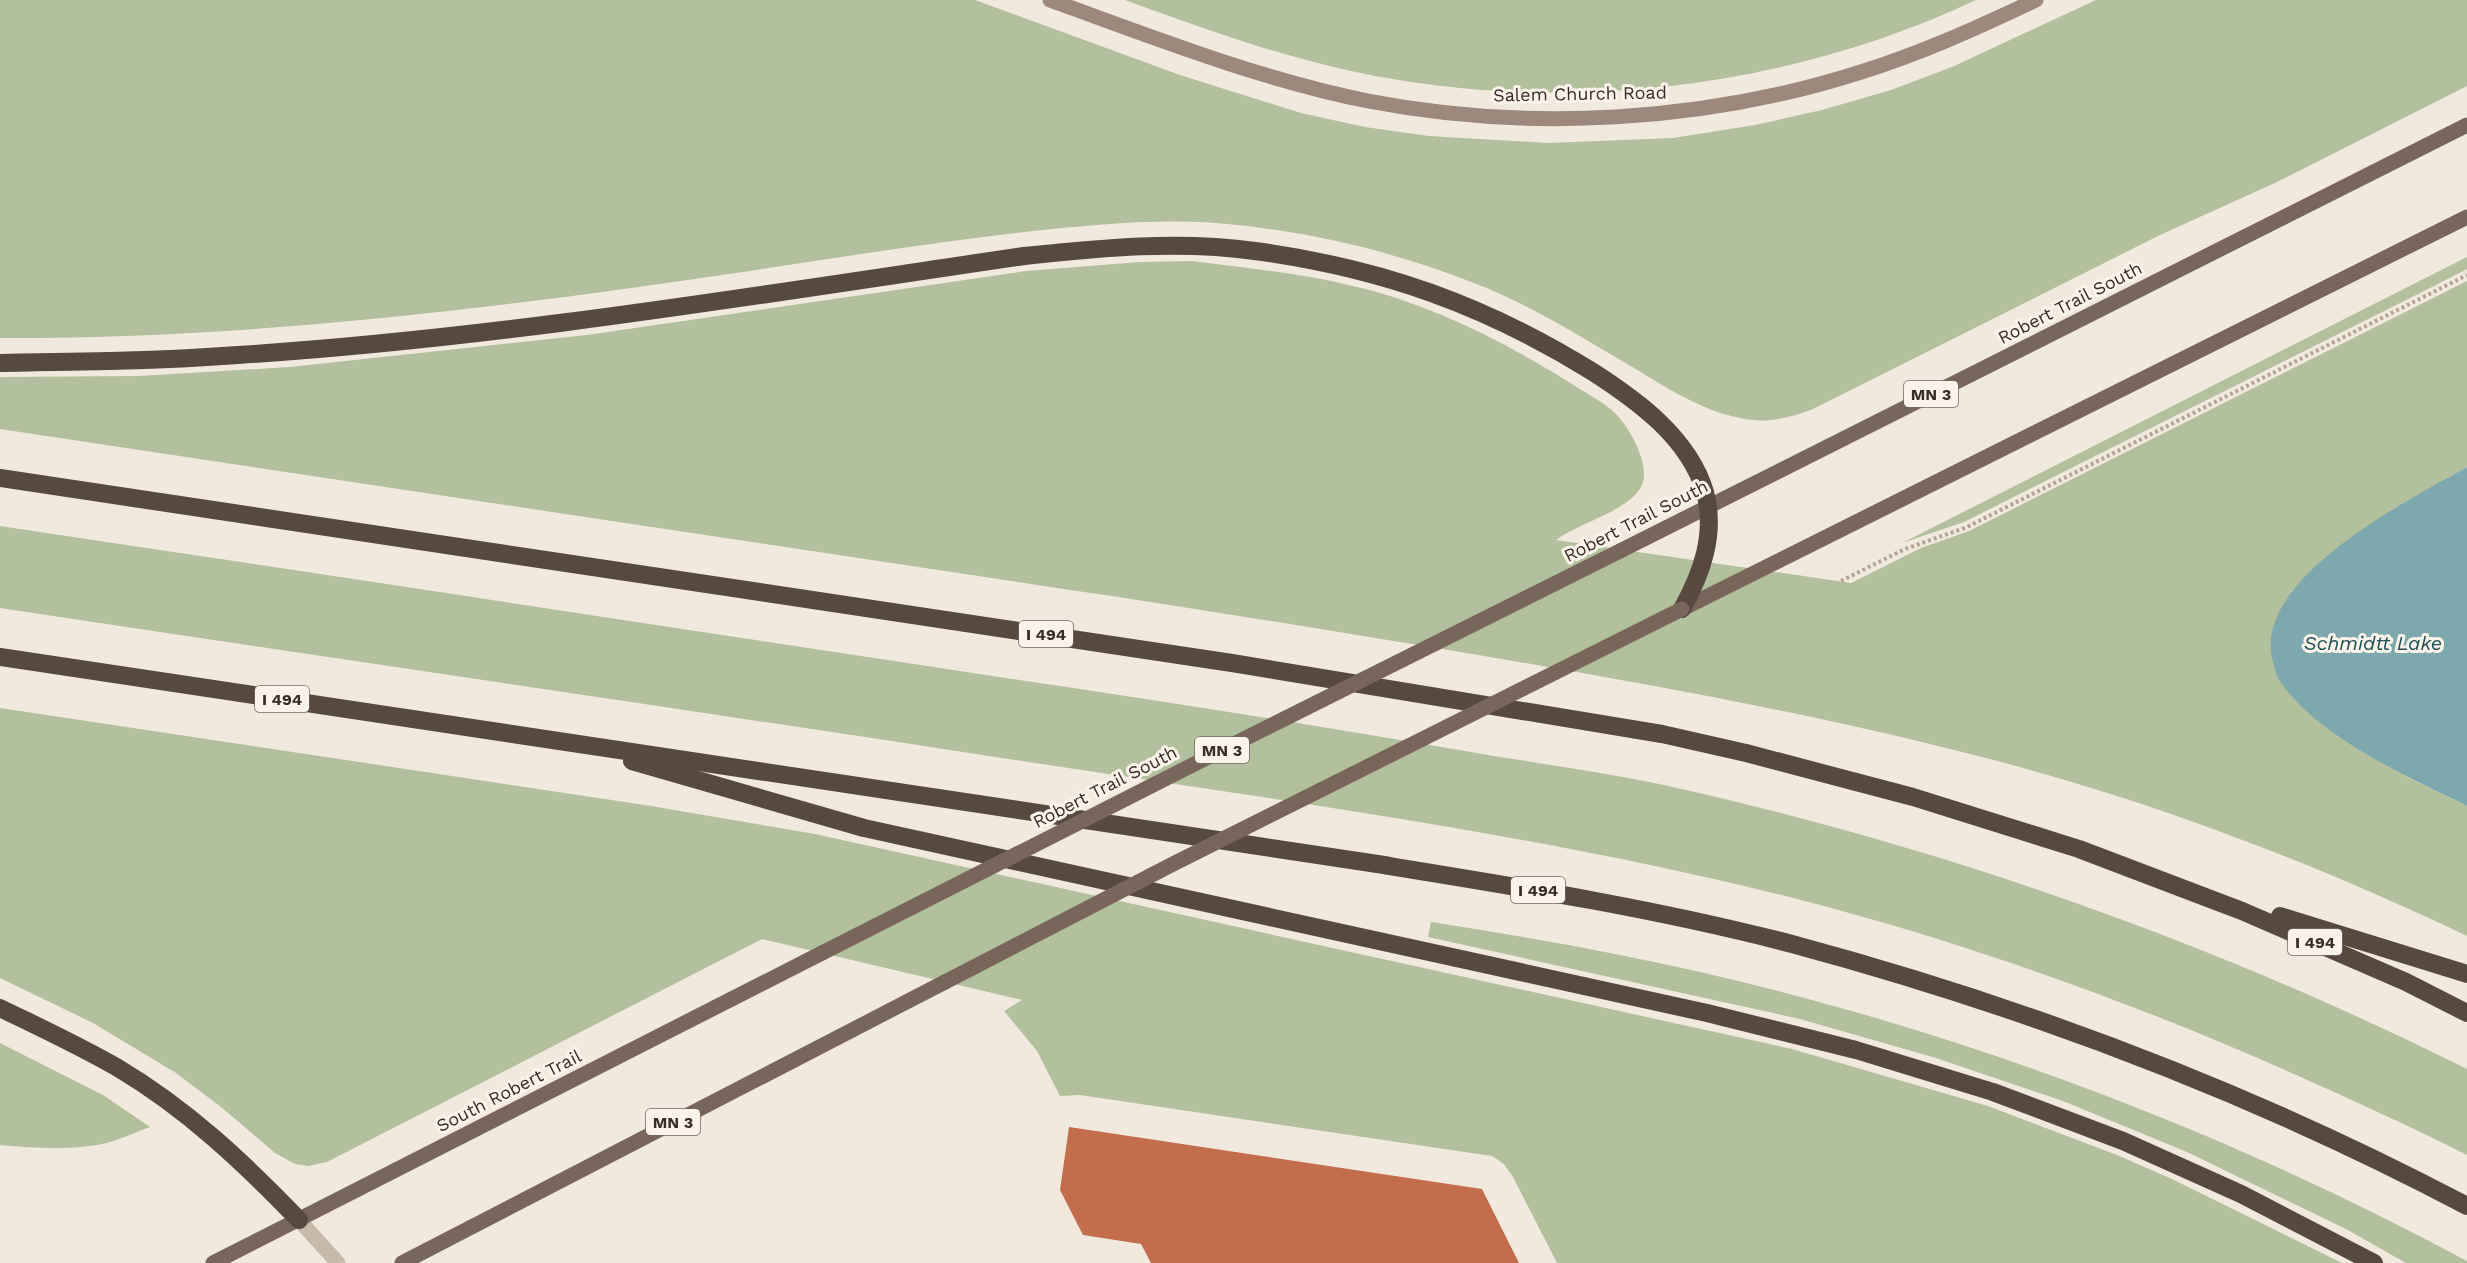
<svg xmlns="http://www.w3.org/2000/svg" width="2467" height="1263" font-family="'Work Sans',sans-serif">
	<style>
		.green { fill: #b3c09d }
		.water { fill: #7da9ae }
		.building { fill: #c26d4b }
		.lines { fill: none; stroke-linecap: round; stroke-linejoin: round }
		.path { stroke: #b5a493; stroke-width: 4; stroke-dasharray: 3 3; stroke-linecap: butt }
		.street { stroke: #c9b9a9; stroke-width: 15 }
		.secondary { stroke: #9d897b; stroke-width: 15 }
		.primary { stroke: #78665a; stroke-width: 15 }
		.highway { stroke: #574840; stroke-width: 18 }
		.primary-bridge { stroke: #78665a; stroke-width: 15 }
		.labels { text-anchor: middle; stroke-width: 6; stroke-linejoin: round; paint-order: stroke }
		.shield { fill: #f9f3e9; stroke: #716963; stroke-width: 1.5 }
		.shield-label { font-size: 16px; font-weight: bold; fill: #372e29 }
		.street-label { font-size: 18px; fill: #372e29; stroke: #f9f3e9 }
		.water-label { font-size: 20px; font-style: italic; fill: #205157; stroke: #f9f3e9 }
	</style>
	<rect width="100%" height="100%" fill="#f1e9dd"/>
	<g class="green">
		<path d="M0,0h975l205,75 121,38 64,14 64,9 119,7 125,-5 82,-13 67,-15 69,-20 61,-23 144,-67h371v86l-190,96 -117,53 -347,174c-24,9 -47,15 -73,9 -36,-7 -70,-28 -101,-47 -54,-31 -107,-66 -165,-88 -76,-30 -155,-49 -236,-58 -68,-8 -137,-1 -205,6 -99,11 -198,27 -297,42 -244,36 -489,66 -736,65z"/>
		<path d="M1125,0h851c-191,90 -418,116 -625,71 -78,-17 -152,-44 -226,-71z"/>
		<polygon points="2467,257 2467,269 2436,285 1964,522 1902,543"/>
		<path d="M1192,261c54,7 108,12 161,25 78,18 152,56 219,98 15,10 32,18 45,31 10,11 18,25 23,39 3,9 6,21 2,31 -12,26 -64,38 -86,55l295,43 70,-35 48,-17 498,-250v186c-67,38 -122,70 -176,125l61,153 57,33 58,28v130c-142,-68 -299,-129 -451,-170 -159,-43 -322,-74 -485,-102 -137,-23 -275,-46 -413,-67 -373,-56 -745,-112 -1118,-168v-52l138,-1 152,-9 297,-32 439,-64 114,-9z"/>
		<path d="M0,526c335,50 671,101 1006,152 155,23 310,47 465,74 62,11 126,19 188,32 278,61 546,155 802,282l6,3v86c-57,-29 -115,-55 -173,-81 -159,-71 -324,-130 -493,-174 -251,-64 -510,-98 -766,-137 -345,-53 -690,-103 -1035,-155z"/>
		<polygon points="0,708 645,805 815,834 1792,1049 1988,1106 2117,1155 2174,1180 2342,1263 1557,1263 1513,1177 1504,1164 1492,1156 1080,1095 1060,1096 1037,1051 1004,1011 1022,1000 762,939 327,1162 308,1166 295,1164 275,1153 221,1107 176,1073 93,1023 0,978"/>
		<path d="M1431,922c89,14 177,29 265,49 268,61 529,160 771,290v2h-61l-60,-34 -159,-77 -124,-51 -127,-43 -136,-39 -372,-82z"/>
		<path d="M0,1043l103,52 47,32c-14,5 -29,12 -43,16 -36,8 -71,5 -107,2z"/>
	</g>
	<path class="water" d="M2467,467v339c-61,-30 -149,-69 -188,-126 -3,-5 -4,-12 -6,-18 -24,-82 136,-162 194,-195z"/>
	<polygon class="building" points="1069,1127 1482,1189 1519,1263 1151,1263 1141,1244 1083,1235 1060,1190"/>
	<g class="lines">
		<polyline class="path" points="1841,581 1905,549 1967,527 2467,275"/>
		<polyline class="street" points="299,1220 338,1263"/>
		<path class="secondary" d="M1050,0c105,38 209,79 318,101 161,31 337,21 493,-29 61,-19 118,-45 175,-72"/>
		<g class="primary">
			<polyline points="1622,550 2467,125"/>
			<polyline points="1682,609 2467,217"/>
			<polyline points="213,1263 822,953"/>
			<polyline points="402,1263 945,982"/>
		</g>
		<g class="highway">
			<path d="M0,363c79,-1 159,-2 238,-8 264,-17 525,-61 786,-99 77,-8 154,-16 231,-5 126,17 230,54 338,121 45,29 96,66 112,120 11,42 -3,81 -23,117"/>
			<polyline points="0,478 1232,663 1662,734 1746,753 1913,797 2079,849 2242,911 2406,982 2467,1013"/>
			<path d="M0,657l1371,206c142,23 283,45 421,81 234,63 461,149 675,262"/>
			<polyline points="632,761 864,828 1707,1013 1856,1050 1993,1092 2123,1141 2241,1194 2374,1263"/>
			<polyline points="2280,916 2467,974"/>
			<path d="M0,1008c39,19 80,38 118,60 69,41 125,94 181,152"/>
		</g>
		<g class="primary-bridge">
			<polyline points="822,953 1222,750 1622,550"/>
			<polyline points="945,982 1173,864 1682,609"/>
		</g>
	</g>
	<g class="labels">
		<g class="shield">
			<rect x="1904" y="381" width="54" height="26" rx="4.5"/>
			<rect x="1019" y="621" width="54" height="26" rx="4.5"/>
			<rect x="255" y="686" width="54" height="26" rx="4.5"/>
			<rect x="1195" y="737" width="54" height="26" rx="4.5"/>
			<rect x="1511" y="877" width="54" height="26" rx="4.5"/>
			<rect x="2288" y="929" width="54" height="26" rx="4.5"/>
			<rect x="646" y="1109" width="54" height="26" rx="4.5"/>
		</g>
		<g class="shield-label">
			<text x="1931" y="400">MN 3</text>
			<text x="1046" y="640">I 494</text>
			<text x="282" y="705">I 494</text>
			<text x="1222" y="756">MN 3</text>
			<text x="1538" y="896">I 494</text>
			<text x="2315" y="948">I 494</text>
			<text x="673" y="1128">MN 3</text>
		</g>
		<g class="street-label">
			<text transform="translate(1580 94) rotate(-1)" y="6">Salem Church Road</text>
			<text transform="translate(2070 303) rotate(-27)" y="6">Robert Trail South</text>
			<text transform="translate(1636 521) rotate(-27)" y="6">Robert Trail South</text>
			<text transform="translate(1105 787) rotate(-27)" y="6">Robert Trail South</text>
			<text transform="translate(509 1091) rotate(-27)" y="6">South Robert Trail</text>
		</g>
		<g class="water-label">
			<text x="2373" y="650">Schmidtt Lake</text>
		</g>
	</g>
</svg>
